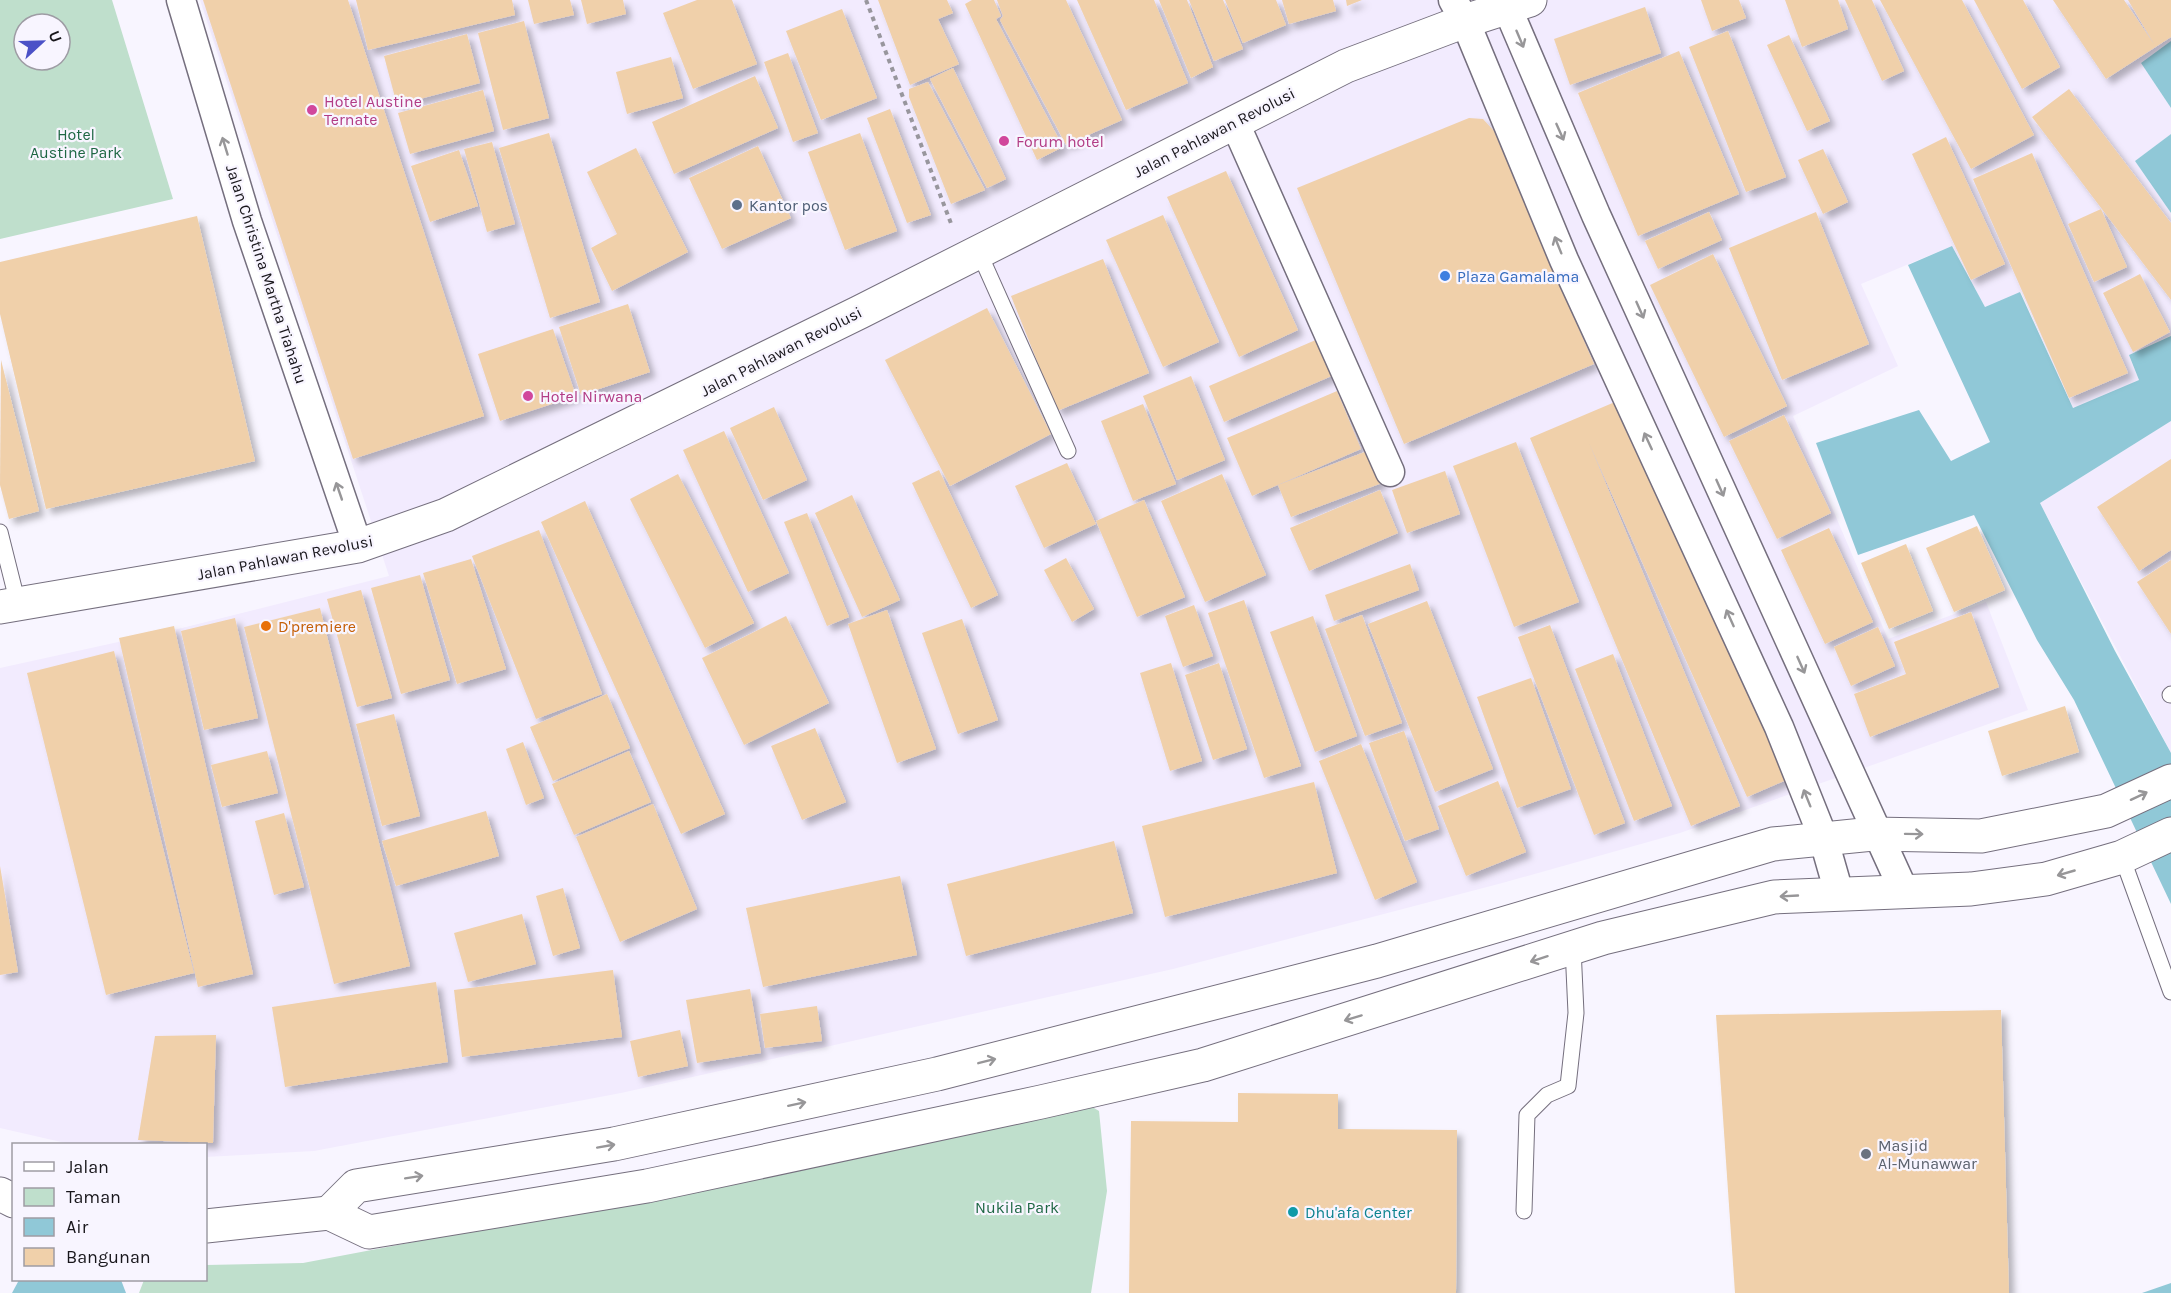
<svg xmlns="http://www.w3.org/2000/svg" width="2171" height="1293" font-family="Karla,sans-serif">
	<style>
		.built { fill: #f2ebfe }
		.green { fill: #bfdfcc; fill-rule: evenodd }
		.water { fill: #90c8d7 }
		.building { fill: #f0d0aa; filter: url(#shadow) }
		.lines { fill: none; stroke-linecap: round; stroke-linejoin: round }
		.service-casing { stroke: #756f7e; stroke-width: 17 }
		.minor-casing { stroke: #756f7e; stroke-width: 31 }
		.tertiary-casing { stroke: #756f7e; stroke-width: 35 }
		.path { stroke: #98969d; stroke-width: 4; stroke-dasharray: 4.5 4.5; stroke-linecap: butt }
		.service { stroke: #fff; stroke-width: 15 }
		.minor { stroke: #fff; stroke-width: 28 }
		.tertiary { stroke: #fff; stroke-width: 33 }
		.oneway { stroke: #979698 }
		.hotel-dot { fill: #d1479c; stroke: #f8f5ff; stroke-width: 2 }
		.service-dot { fill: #5c6f8a; stroke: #f8f5ff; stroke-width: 2 }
		.shop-dot { fill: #3f7fe0; stroke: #f8f5ff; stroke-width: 2 }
		.food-dot { fill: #e8710a; stroke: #f8f5ff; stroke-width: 2 }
		.worship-dot { fill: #6b7280; stroke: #f8f5ff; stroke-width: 2 }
		.culture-dot { fill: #0f9aa8; stroke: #f8f5ff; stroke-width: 2 }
		.labels { text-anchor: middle; stroke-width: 4.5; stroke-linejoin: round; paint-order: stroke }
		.hotel-label { font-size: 16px; fill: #b23c85; stroke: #f8f5ff; text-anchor: start }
		.street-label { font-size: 16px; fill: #18161b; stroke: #f8f5ff }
		.park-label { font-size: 16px; fill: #1e6744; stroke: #f8f5ff }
		.service-label { font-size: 16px; fill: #4e5e75; stroke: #f8f5ff; text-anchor: start }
		.shop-label { font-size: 16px; fill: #366cbe; stroke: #f8f5ff; text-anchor: start }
		.food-label { font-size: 16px; fill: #c56008; stroke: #f8f5ff; text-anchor: start }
		.worship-label { font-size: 16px; fill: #5b616d; stroke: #f8f5ff; text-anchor: start }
		.culture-label { font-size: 16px; fill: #0d838f; stroke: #f8f5ff; text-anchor: start }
	</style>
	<defs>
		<filter id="shadow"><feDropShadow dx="5.5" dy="5.5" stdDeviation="3" flood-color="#0004"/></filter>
	</defs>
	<rect width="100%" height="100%" fill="#f8f5ff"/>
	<g class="built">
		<polygon points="200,0 2171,0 2171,41 2141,63 2171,108 2171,134 2135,161 2171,213 2171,335 2129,355 2139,380 2073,408 2021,292 1985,307 1952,246 1861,284 1898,366 1793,416 1888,639 1986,602 2028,710 1680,833 1506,882 1173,969 621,1093 314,1151 206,1157 206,1144 70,1144 0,1128 0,668 182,628 389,576"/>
		<polygon points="2171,421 2171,753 2040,503"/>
	</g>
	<g class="green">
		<path d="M0,0h112l61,199 -173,40zM24,24h36v36h-36z"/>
		<polygon points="1089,1105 1099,1111 1107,1191 1091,1293 139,1293 144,1280 206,1280 206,1265 303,1263 715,1185"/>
	</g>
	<g class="water">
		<polygon points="2171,41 2171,108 2141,63"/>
		<polygon points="2171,134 2171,213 2135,161"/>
		<polygon points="1952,246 1985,307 2020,292 2073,408 2139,380 2129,355 2171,336 2171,421 2040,503 2115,651 2171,753 2171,904 2074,700 2037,640 1974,515 1858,555 1816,443 1919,410 1951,461 1990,442 1908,265"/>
		<polygon points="19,1280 121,1280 126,1293 12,1293"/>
		<polygon points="2171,1283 2171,1293 2142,1293"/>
	</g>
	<g class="building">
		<polygon points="203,0 348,0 484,416 353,459"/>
		<polygon points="356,0 512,0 515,15 368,50"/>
		<polygon points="528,0 570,0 574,15 534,24"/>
		<polygon points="581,0 623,0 626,14 587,24"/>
		<polygon points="697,0 732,0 757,64 693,89 663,13"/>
		<polygon points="878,0 947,0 953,13 938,19 959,64 910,85"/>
		<polygon points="972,0 994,0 1001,16 996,19 1063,147 1037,160 965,4"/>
		<polygon points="997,0 1066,0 1122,120 1066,145 1000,20 1003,16"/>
		<polygon points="1077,0 1154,0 1188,83 1126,110"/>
		<polygon points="1159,0 1187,0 1213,67 1191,78"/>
		<polygon points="1189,0 1223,0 1243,49 1214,61"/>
		<polygon points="1225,0 1276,0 1286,25 1243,43"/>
		<polygon points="1282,0 1333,0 1336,11 1289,24"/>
		<polygon points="1346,0 1362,0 1347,6"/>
		<polygon points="1701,0 1739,0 1746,18 1712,31"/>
		<polygon points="1785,0 1838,0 1848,29 1802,47"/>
		<polygon points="1845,0 1872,0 1904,71 1882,81"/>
		<polygon points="1880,0 1962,0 2034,135 1971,169"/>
		<polygon points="1974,0 2023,0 2060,67 2022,89"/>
		<polygon points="2053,0 2124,0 2154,44 2128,0 2171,0 2171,37 2106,79"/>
		<polygon points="1645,7 1661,53 1570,85 1554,39"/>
		<polygon points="842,9 877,98 821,120 786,31"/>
		<polygon points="524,21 549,118 503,130 478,33"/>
		<polygon points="1728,31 1786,177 1746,192 1689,47"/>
		<polygon points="467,34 480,83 397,105 384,56"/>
		<polygon points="1789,35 1830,121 1807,131 1767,45"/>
		<polygon points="1679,51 1739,194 1638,236 1578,93"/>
		<polygon points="788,53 818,133 793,142 764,62"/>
		<polygon points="671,57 683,98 627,114 616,72"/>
		<polygon points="953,68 1006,179 987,188 930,79"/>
		<polygon points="755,76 778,128 674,174 652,122"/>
		<polygon points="928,82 985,190 951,204 909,97 909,89"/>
		<polygon points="2069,89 2171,223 2171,300 2032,117"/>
		<polygon points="483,90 494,131 410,154 398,113"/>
		<polygon points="890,109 931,215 907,223 867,118"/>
		<polygon points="1469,118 1483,119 1494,131 1594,364 1404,444 1297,188"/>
		<polygon points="549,133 600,302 550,318 499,148"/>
		<polygon points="860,133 897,231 845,250 808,152"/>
		<polygon points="1946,137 2005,264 1971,280 1912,154"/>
		<polygon points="492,142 515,224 487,232 464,149"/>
		<polygon points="758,146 791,218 722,249 689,178"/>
		<polygon points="636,148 688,252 612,291 591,248 617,234 587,172"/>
		<polygon points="1823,149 1848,202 1823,214 1798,160"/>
		<polygon points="459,150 478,206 430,222 411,166"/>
		<polygon points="2032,153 2128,373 2069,398 1973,179"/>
		<polygon points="1226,171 1298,330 1239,357 1167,197"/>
		<polygon points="2101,209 2127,267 2094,282 2068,224"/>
		<polygon points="1709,212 1722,240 1658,269 1645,241"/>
		<polygon points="1816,212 1869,344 1782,380 1729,248"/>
		<polygon points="1163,215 1219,342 1163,367 1106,240"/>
		<polygon points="197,216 255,461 46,509 0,314 0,262"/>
		<polygon points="1713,254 1787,406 1724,437 1650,285"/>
		<polygon points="1103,259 1149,373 1057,411 1011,296"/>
		<polygon points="2140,274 2170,332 2133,352 2103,293"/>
		<polygon points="628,304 650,372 581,395 559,327"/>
		<polygon points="987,308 1051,434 950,486 885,360"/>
		<polygon points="553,329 576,396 500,421 478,354"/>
		<polygon points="1318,339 1334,375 1224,422 1209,386"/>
		<polygon points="1,360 39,511 9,519 0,485"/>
		<polygon points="1191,376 1225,460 1177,480 1143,396"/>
		<polygon points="1337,391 1361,449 1252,496 1227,438"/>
		<polygon points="1622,399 1791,778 1747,797 1589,443 1740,806 1691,826 1530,438"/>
		<polygon points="1143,404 1176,484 1133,501 1101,421"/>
		<polygon points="774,407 807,480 763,500 730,428"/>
		<polygon points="1784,415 1831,513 1777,539 1729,441"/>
		<polygon points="724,431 789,573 748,592 683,450"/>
		<polygon points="1516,442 1579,602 1514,627 1453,466"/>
		<polygon points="1370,450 1382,483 1291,517 1278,485"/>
		<polygon points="2171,459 2171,550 2139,571 2097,507"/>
		<polygon points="1067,463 1096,524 1044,548 1015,486"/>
		<polygon points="939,470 998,595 971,608 912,483"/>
		<polygon points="1445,471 1460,514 1407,533 1392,490"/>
		<polygon points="678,474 754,623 705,648 630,499"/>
		<polygon points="1222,474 1266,575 1205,602 1161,501"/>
		<polygon points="1380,490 1398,533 1309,571 1290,528"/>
		<polygon points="852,495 900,600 862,617 815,513"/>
		<polygon points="1144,500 1185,597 1137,617 1096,521"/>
		<polygon points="585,501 725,814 681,834 541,522"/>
		<polygon points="807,513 849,617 827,626 784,522"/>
		<polygon points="1977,526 2005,590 1954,612 1926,548"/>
		<polygon points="1829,528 1873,622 1825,644 1781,550"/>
		<polygon points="539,530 602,694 536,719 472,556"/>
		<polygon points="1906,544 1933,611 1889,629 1861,563"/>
		<polygon points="1066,558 1094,609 1072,622 1044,570"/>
		<polygon points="471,559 506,669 457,684 423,573"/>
		<polygon points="2171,560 2171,634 2137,582"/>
		<polygon points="1410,564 1419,590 1334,621 1325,595"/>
		<polygon points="420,575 450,680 401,694 371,588"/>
		<polygon points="361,590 392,698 357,707 327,599"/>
		<polygon points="1244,600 1301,766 1264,778 1208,613"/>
		<polygon points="1427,601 1493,769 1435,792 1368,624"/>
		<polygon points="1194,605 1213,656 1183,667 1165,616"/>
		<polygon points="320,608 410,966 334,984 244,627"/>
		<polygon points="887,610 936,749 897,763 848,624"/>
		<polygon points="1971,612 1999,687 1870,737 1854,694 1906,674 1894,642"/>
		<polygon points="1362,615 1402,723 1365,736 1325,629"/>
		<polygon points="786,616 829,703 744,745 702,658"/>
		<polygon points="1313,616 1357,736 1315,752 1270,632"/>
		<polygon points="235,618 258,718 204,730 181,631"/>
		<polygon points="962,619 998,720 958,734 922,633"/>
		<polygon points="1550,625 1625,823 1594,835 1518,637"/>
		<polygon points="174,626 253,974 198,987 119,638"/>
		<polygon points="1878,627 1895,666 1851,686 1834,647"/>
		<polygon points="114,651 194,973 106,995 27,673"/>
		<polygon points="1613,654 1672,806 1634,821 1575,669"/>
		<polygon points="1171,663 1202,761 1170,771 1140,673"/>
		<polygon points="1219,663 1247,749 1213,760 1185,675"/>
		<polygon points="1531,678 1571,789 1517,808 1477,697"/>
		<polygon points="607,694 630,748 553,781 530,727"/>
		<polygon points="2065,706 2079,752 2002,776 1988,731"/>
		<polygon points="394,714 420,816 382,826 356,724"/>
		<polygon points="815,728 846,802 802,820 771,746"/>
		<polygon points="1404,731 1439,829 1405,841 1369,743"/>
		<polygon points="523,742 544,798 526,805 506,749"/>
		<polygon points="1361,744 1417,882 1375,900 1319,761"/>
		<polygon points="267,751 278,793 222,807 211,765"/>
		<polygon points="629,751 651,802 574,835 552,784"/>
		<polygon points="1498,781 1526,852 1466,876 1438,806"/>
		<polygon points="1314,782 1337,873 1165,917 1142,826"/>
		<polygon points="653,804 697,909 620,942 576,837"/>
		<polygon points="486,811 499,856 396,886 382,841"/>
		<polygon points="284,813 304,887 274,895 255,821"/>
		<polygon points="1114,841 1133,913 966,956 947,884"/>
		<polygon points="0,866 18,972 0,975"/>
		<polygon points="900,876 917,955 763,987 746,908"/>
		<polygon points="563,888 580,948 553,956 536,896"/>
		<polygon points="522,914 536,964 468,982 454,933"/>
		<polygon points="613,970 622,1037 462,1057 454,990"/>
		<polygon points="436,982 448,1062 285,1087 272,1007"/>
		<polygon points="750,989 761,1053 697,1063 686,1000"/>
		<polygon points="817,1006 822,1041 765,1048 760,1014"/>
		<polygon points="2001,1010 2009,1293 1735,1293 1716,1015"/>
		<polygon points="680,1030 688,1066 638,1077 630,1041"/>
		<polygon points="216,1035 213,1143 138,1140 155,1036"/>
		<polygon points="1238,1093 1338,1094 1338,1129 1457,1130 1456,1293 1129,1293 1131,1121 1238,1122"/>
	</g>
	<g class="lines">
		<defs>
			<g id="service">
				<polyline points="978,250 1068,451"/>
				<polyline points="0,532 18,604"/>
				<polyline points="2170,695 2171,694"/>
				<polyline points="2122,857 2171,992"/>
				<polyline points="1524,1211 1527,1115 1547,1095 1568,1086 1576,1013 1573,948"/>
			</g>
			<g id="minor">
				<polyline points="181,0 247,221 358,546"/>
				<polyline points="1453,0 1465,21 1564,260 1779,727 1823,837 1839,893"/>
				<polyline points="1504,0 1596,215 1903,889"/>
				<polyline points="1234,121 1390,472"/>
			</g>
			<g id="tertiary">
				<polyline points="0,607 358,546 446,515 860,312 1346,66 1465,21 1530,0"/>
				<polyline points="0,1194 14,1201"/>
				<polyline points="329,1213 356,1186 614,1144 937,1074 1377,961 1773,844 1873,834 1981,836 2106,811 2171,781"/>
				<polyline points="206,1226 329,1213 369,1232 647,1186 1041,1102 1203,1065 1603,938 1774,897 1971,889 2046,879 2122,857 2171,834"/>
			</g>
		</defs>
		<use href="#service" class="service-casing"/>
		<use href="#minor" class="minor-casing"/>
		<use href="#tertiary" class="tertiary-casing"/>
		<polyline class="path" points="866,0 952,226"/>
		<use href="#service" class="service"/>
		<use href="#minor" class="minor"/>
		<use href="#tertiary" class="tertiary"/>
	</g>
	<defs><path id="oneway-shaft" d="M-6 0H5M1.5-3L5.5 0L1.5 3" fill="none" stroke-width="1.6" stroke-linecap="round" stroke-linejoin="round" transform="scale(1.5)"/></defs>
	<g class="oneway">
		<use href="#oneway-shaft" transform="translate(1520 39) rotate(67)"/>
		<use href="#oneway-shaft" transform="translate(1560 132) rotate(66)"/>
		<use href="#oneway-shaft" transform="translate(225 146) rotate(-107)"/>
		<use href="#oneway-shaft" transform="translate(1558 245) rotate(-112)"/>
		<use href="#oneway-shaft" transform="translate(1640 310) rotate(66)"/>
		<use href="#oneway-shaft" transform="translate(1648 441) rotate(-115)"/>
		<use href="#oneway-shaft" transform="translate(1720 488) rotate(66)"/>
		<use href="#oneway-shaft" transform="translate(339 491) rotate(-109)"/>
		<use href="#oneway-shaft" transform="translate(1730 618) rotate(-114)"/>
		<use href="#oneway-shaft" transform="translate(1801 665) rotate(66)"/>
		<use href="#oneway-shaft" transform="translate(2139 796) rotate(-25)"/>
		<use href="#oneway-shaft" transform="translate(1807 798) rotate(-112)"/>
		<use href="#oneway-shaft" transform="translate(1914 834) rotate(1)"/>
		<use href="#oneway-shaft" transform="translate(2066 873) rotate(164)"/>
		<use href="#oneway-shaft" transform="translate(1789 896) rotate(177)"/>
		<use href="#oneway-shaft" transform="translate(1539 959) rotate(162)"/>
		<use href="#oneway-shaft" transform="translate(1353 1018) rotate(163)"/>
		<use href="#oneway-shaft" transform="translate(987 1061) rotate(-14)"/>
		<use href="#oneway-shaft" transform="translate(797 1104) rotate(-12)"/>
		<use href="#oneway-shaft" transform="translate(606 1146) rotate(-10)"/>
		<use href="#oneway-shaft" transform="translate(414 1177) rotate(-9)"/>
	</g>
	<g class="hotel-dot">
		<circle cx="312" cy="110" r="6"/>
		<circle cx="1004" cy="141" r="6"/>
		<circle cx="528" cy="396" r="6"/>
	</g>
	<circle class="service-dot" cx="737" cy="205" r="6"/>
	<circle class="shop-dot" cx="1445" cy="276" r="6"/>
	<circle class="food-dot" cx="266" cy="626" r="6"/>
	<circle class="worship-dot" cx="1866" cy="1154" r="6"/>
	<circle class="culture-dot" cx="1293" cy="1212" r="6"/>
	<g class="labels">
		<g class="hotel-label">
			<text x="324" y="107">Hotel Austine<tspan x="324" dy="18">Ternate</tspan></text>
			<text x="1016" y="147">Forum hotel</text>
			<text x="540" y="402">Hotel Nirwana</text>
		</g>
		<g class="street-label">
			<text transform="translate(1214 132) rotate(-27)" y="6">Jalan Pahlawan Revolusi</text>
			<text transform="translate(267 274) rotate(72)" y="6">Jalan Christina Martha Tiahahu</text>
			<text transform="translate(781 351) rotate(-27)" y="6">Jalan Pahlawan Revolusi</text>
			<text transform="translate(285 557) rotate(-11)" y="6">Jalan Pahlawan Revolusi</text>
		</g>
		<g class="park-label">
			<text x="76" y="140">Hotel<tspan x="76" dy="18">Austine Park</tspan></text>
			<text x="1017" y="1213">Nukila Park</text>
		</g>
		<g class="service-label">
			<text x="749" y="211">Kantor pos</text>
		</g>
		<g class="shop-label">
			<text x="1457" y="282">Plaza Gamalama</text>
		</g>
		<g class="food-label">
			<text x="278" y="632">D'premiere</text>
		</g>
		<g class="worship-label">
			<text x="1878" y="1151">Masjid<tspan x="1878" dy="18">Al-Munawwar</tspan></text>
		</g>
		<g class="culture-label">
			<text x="1305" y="1218">Dhu'afa Center</text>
		</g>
	</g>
	<rect x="12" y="1143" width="195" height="138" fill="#f8f5ff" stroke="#9e9ca4" stroke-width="1.5"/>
	<rect x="24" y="1162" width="30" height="9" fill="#ffffff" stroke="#9e9ca4" stroke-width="1.5"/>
	<text x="66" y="1173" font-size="18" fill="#18161b">Jalan</text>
	<rect x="24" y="1188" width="30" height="18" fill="#bfdfcc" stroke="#9e9ca4" stroke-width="1.5"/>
	<text x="66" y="1203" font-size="18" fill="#18161b">Taman</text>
	<rect x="24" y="1218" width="30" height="18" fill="#90c8d7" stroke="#9e9ca4" stroke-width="1.5"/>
	<text x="66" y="1233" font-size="18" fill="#18161b">Air</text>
	<rect x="24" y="1248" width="30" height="18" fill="#f0d0aa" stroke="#9e9ca4" stroke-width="1.5"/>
	<text x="66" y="1263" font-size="18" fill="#18161b">Bangunan</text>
	<g transform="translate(42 42) rotate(68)"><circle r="28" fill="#f8f5ff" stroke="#9e9ca4" stroke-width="1.5"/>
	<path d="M0-4.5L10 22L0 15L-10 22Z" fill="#4b51c7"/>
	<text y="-9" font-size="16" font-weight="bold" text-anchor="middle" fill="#18161b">U</text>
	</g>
</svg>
